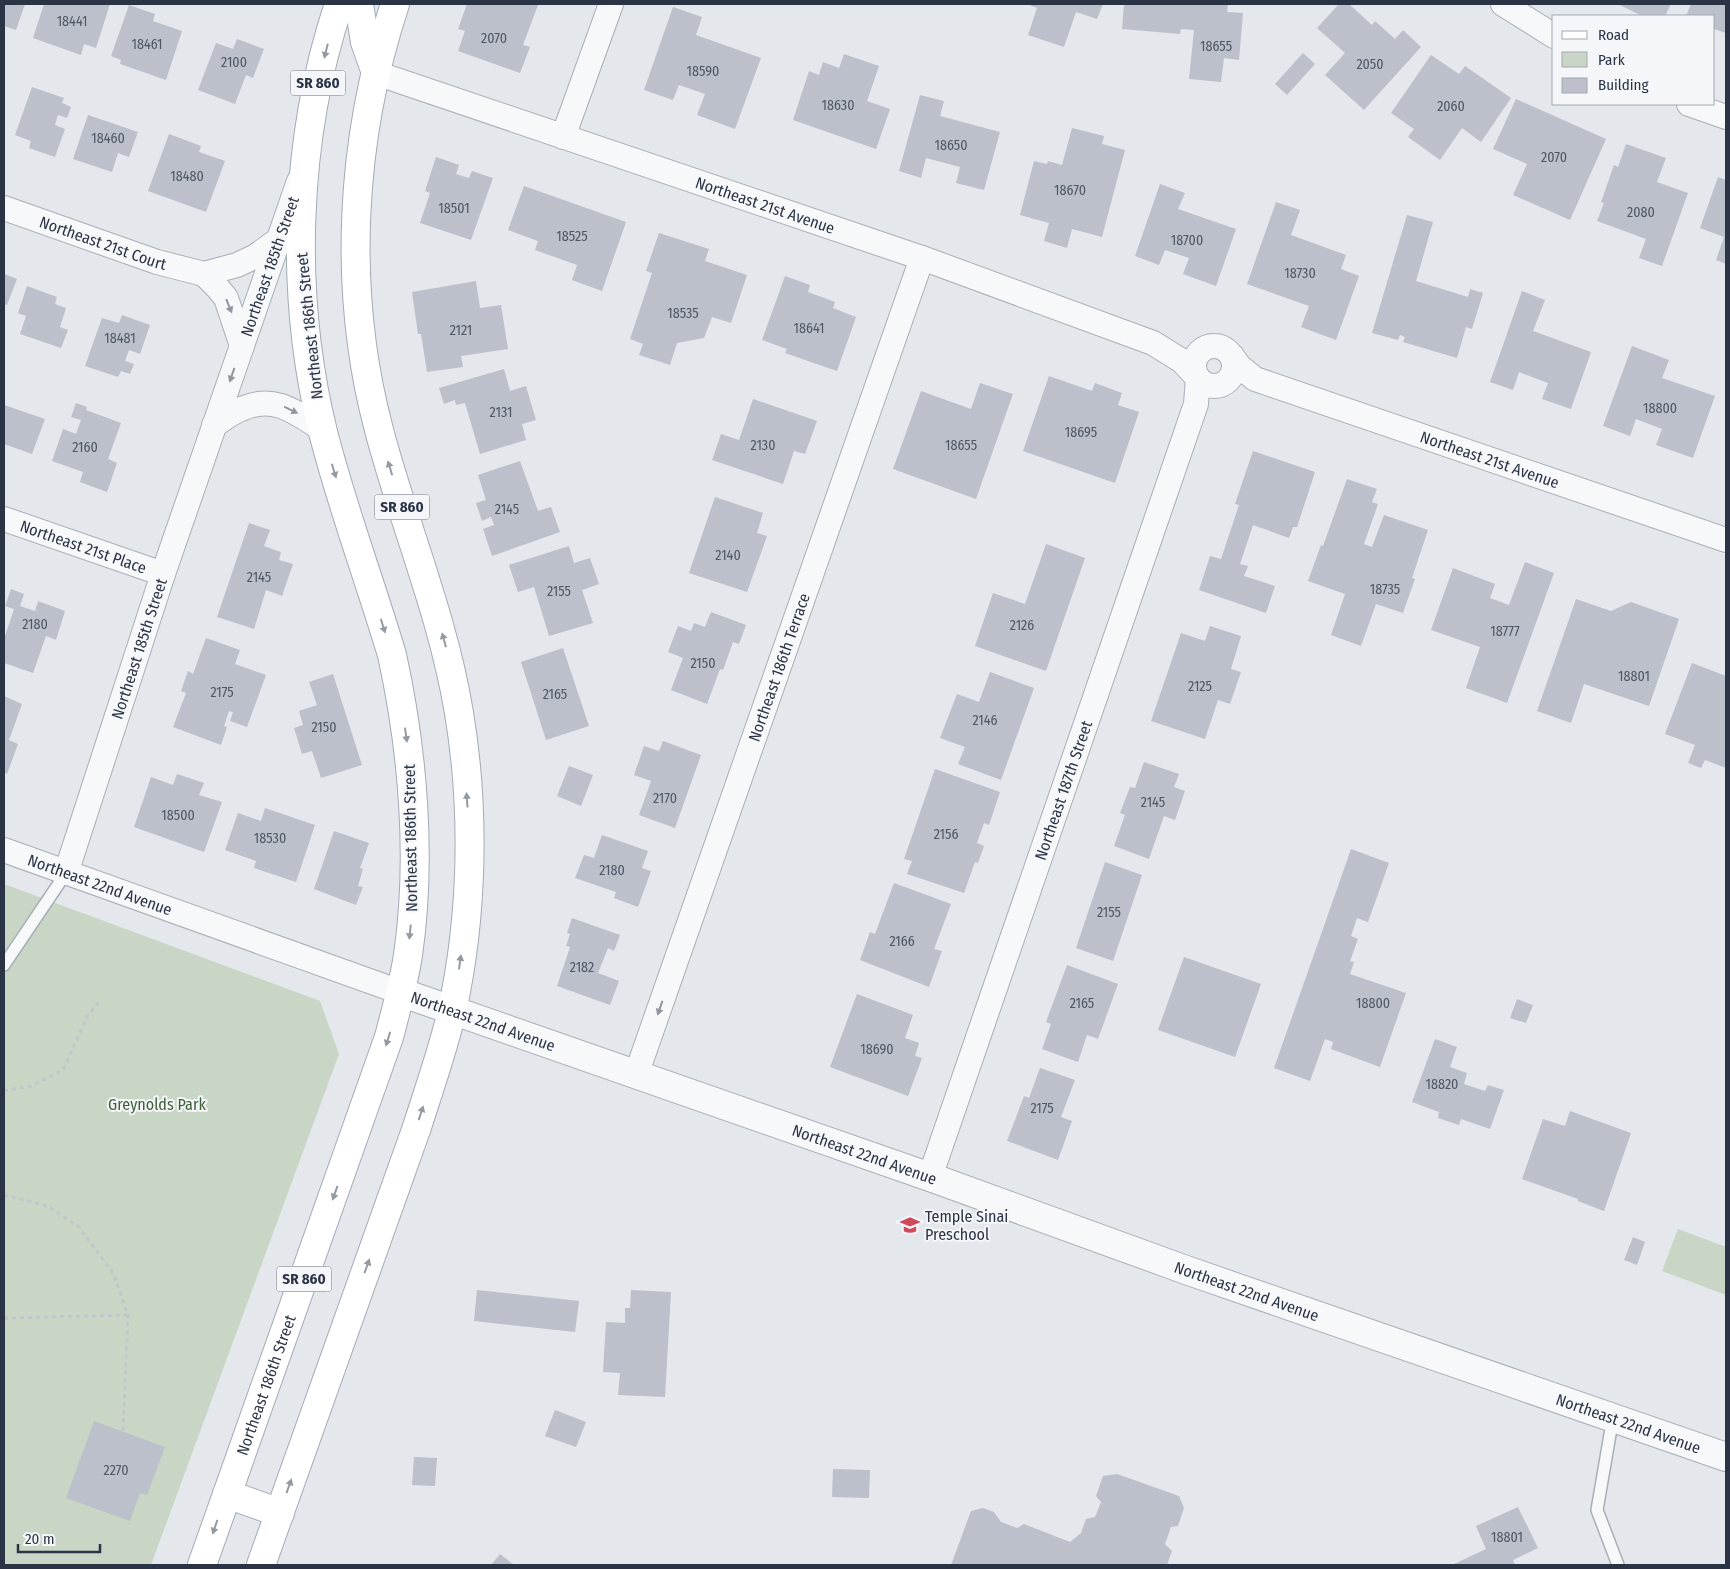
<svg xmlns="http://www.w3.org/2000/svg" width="1730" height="1569" font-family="'Fira Sans Condensed',sans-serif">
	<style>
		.green { fill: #c9d6c5 }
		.building { fill: #bbc0ca }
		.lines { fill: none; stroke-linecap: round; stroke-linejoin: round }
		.service-casing { stroke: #a9aeb7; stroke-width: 14 }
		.minor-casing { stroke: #a9aeb7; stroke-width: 26 }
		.tertiary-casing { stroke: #a9aeb7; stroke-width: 30 }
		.primary-casing { stroke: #a3abb8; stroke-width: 30 }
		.path { stroke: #c2c5cb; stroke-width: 3; stroke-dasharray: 4 4; stroke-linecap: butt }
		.service { stroke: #f7f8fa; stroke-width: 11 }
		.minor { stroke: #f7f8fa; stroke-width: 24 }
		.tertiary { stroke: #f7f8fa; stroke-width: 28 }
		.primary { stroke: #fff; stroke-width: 28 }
		.oneway { fill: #959aa2 }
		.oneway2 { fill: #9196a0 }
		.labels { text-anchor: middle; stroke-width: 4; stroke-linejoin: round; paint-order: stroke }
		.number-label { font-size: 14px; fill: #4f5766 }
		.shield { fill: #f4f6f9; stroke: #676e7b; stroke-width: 1 }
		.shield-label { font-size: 15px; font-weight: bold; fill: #2b3445 }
		.street-label { font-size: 16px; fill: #2b3445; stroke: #f4f6f9 }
		.park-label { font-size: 16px; fill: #3f6138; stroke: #f4f6f9 }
		.poi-label { font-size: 16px; fill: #2b3445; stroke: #f4f6f9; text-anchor: start }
	</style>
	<rect width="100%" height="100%" fill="#e4e7ec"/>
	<g class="green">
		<polygon points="4,884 320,1001 339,1054 151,1565 4,1565"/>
		<polygon points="1678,1229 1726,1247 1726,1295 1662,1271"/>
	</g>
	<g class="building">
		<polygon points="4,4 25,4 16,30 4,26"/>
		<polygon points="44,4 110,4 96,48 84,44 81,55 33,38"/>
		<polygon points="467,4 538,5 523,45 530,47 520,73 458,51 465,31 458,29"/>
		<polygon points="1027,4 1103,4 1097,19 1076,12 1064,47 1028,35 1037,8"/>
		<polygon points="1124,4 1228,4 1227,12 1243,13 1239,60 1224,58 1221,82 1189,79 1194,30 1181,29 1180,34 1122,29"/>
		<polygon points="1339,4 1349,4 1372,25 1375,21 1395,39 1403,30 1421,47 1364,110 1325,75 1345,53 1317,28"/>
		<polygon points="1618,4 1671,4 1665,16 1642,16"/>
		<polygon points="1691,4 1726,4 1726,33 1714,29 1714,16 1686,16"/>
		<polygon points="129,5 155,14 153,21 182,31 166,80 120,64 121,60 111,56"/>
		<polygon points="673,7 702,17 696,35 761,58 735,129 697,115 705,94 679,85 673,100 644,90"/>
		<polygon points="237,39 264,49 253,78 246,75 235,104 198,90 216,43 233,49"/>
		<polygon points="1303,53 1315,64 1287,95 1275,84"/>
		<polygon points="844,54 879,66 867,101 890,109 876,149 793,120 809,71 819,75 823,62 839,68"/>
		<polygon points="1431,55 1459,74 1465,66 1511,98 1481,142 1462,128 1440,160 1408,137 1414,129 1391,113"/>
		<polygon points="32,87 64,98 62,103 71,107 67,118 58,115 55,125 65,129 55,157 29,148 31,141 15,135"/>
		<polygon points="920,95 944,101 940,116 1000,132 984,190 956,183 960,167 926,158 921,178 899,171"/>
		<polygon points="1516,99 1606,139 1570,220 1513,195 1527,164 1493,149"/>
		<polygon points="88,115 138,132 129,157 118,153 112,172 73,159"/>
		<polygon points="1072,128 1104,136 1102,144 1125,150 1102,237 1072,229 1067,248 1044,241 1049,223 1020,215 1034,161 1047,164 1048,161 1062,165"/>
		<polygon points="169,134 201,146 199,152 225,161 206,212 148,191"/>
		<polygon points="1626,144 1666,158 1657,182 1688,193 1662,266 1639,258 1646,239 1597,221 1604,203 1601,202 1614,165 1618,167"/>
		<polygon points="436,157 459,165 456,174 469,178 472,171 493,178 471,240 420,223 430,193 425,191"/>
		<polygon points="1718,177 1726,180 1726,264 1716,260 1724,237 1700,228"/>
		<polygon points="1160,184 1185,193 1178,209 1236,229 1216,286 1183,274 1189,258 1165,250 1159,265 1135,256"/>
		<polygon points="524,186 626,222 602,291 572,280 577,265 535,250 538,241 508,230"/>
		<polygon points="1276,202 1300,210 1291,235 1346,255 1341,269 1359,276 1336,340 1301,327 1309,306 1247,284"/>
		<polygon points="1407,215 1433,222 1416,281 1468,297 1470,289 1483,293 1472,329 1466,327 1457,358 1403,342 1405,337 1400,335 1398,340 1372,333"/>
		<polygon points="659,233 709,249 705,261 747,275 731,323 712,317 704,338 677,343 670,365 639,355 643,344 630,339 652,273 646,271"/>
		<polygon points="4,274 17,279 7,305 4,304"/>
		<polygon points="785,276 810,285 808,292 835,302 833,308 856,317 837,371 785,353 787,349 762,340"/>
		<polygon points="476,281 480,308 501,305 508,349 461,356 463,367 427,372 421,334 418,334 412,292"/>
		<polygon points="27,286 57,297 55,304 66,308 60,327 68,330 61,348 20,334 26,316 18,313"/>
		<polygon points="1522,291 1545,300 1533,331 1591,352 1571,409 1542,399 1548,383 1519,372 1513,390 1490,382"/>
		<polygon points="122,315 150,325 140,354 129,350 125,361 134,364 130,374 121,371 118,377 85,366 102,318 119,323"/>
		<polygon points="1632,346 1669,360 1662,378 1715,396 1693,458 1656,445 1662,429 1636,419 1630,436 1603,426"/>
		<polygon points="504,369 510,391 526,386 536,420 522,424 526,440 480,454 465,403 456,405 455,400 444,404 439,388"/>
		<polygon points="1049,376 1092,391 1095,383 1122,393 1118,405 1139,412 1115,483 1023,451"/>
		<polygon points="980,383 1013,394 976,499 893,469 921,391 971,409"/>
		<polygon points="753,399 817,421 805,454 794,451 783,484 712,460 721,434 739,440"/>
		<polygon points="76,403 87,407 86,410 121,423 108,459 117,463 107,492 80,482 83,472 52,461 63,429 76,434 81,420 71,417"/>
		<polygon points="4,405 45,419 32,454 4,444"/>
		<polygon points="1253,451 1315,472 1297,527 1293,527 1289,538 1253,525 1240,564 1248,566 1244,576 1275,586 1266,613 1199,590 1210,556 1221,559 1239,505 1235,504"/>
		<polygon points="520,461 538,511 551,507 560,532 492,556 483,529 494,525 491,517 482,521 476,503 486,500 478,475"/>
		<polygon points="1347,479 1377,489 1372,502 1378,504 1364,544 1372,547 1384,515 1428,530 1412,578 1415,579 1403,613 1376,604 1361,646 1331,635 1345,594 1308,581 1321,545 1323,546"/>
		<polygon points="715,497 763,513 757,533 767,536 747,592 689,573"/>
		<polygon points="249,523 270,530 264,546 281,552 279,560 293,564 282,596 266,590 254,629 217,617"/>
		<polygon points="1046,544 1085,558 1046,671 975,646 993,593 1025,604"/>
		<polygon points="569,546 574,563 590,558 599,584 582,590 593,623 549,636 534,587 518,592 509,565"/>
		<polygon points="1525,562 1554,573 1507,703 1466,688 1480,647 1431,630 1453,568 1495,584 1490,598 1509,605"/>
		<polygon points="11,589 24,594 20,606 35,611 38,601 65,611 56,640 46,636 33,673 4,663 4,639 14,609 5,606"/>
		<polygon points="1576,599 1611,611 1631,602 1679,619 1649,706 1584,684 1571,723 1537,711"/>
		<polygon points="711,612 746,625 739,644 733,642 723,670 720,669 707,704 671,690 683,658 668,652 678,626 691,631 694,623 705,627"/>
		<polygon points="1210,626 1241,636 1231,669 1241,672 1230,704 1218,700 1205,739 1151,721 1181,633 1205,641"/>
		<polygon points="206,638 240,650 235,664 266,675 247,727 230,721 233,712 229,711 224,726 227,727 221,745 173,727 186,693 181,691 188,671 193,674"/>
		<polygon points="563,648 589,726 546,740 521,662"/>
		<polygon points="1692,663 1726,676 1726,768 1705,760 1701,768 1688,763 1695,745 1665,734"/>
		<polygon points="990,672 1034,688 1001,780 958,764 965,747 940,738 957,694 979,702"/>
		<polygon points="333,674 362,765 321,778 312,751 302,754 294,728 303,725 299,711 317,705 309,682"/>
		<polygon points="4,696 22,704 9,740 18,744 7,774 4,772"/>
		<polygon points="663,741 701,755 675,828 639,815 651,781 634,775 644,746 659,751"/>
		<polygon points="1144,762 1179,774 1174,787 1185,791 1175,820 1164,816 1149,859 1114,846 1125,815 1120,813 1130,787 1135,788"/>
		<polygon points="569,766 593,775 581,806 557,796"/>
		<polygon points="935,769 1000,792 989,825 984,823 977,843 984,846 978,863 975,862 964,893 907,874 912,861 904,859"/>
		<polygon points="177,774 204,783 199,795 222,802 204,852 134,827 151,777 173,785"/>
		<polygon points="265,808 315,825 296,882 254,868 256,861 225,850 238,813 261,821"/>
		<polygon points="334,831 369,843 360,868 363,869 358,886 363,887 356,905 314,889"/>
		<polygon points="602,835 648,851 642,868 651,871 638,907 614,898 616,892 575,878 584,855 594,858"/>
		<polygon points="1351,849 1389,863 1368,922 1357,918 1351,936 1358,939 1350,961 1354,962 1350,974 1406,993 1380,1067 1331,1049 1333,1042 1325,1039 1310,1081 1274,1068"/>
		<polygon points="1105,862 1142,875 1113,961 1076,948"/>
		<polygon points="894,883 951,904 934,949 942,951 929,987 860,960 870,932 875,934"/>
		<polygon points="572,918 620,935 614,951 608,948 598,973 619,981 610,1005 557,986 570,947 566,946 570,934 567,933"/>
		<polygon points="1184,957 1261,984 1235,1057 1158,1030"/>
		<polygon points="1067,965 1118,984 1098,1039 1087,1035 1078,1062 1042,1049 1051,1024 1046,1022"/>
		<polygon points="857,994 913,1015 905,1038 919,1043 915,1056 922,1058 908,1096 830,1067"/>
		<polygon points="1517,999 1533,1005 1526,1023 1510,1018"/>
		<polygon points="1435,1039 1457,1047 1450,1067 1467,1073 1464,1084 1485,1091 1488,1085 1504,1090 1490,1129 1461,1119 1459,1125 1438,1118 1439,1112 1412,1102"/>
		<polygon points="1040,1068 1075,1080 1061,1117 1072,1121 1058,1160 1007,1141 1024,1096 1029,1098"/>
		<polygon points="1570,1111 1631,1133 1604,1211 1578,1201 1578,1199 1522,1179 1543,1119 1565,1126"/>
		<polygon points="1633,1237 1645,1242 1637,1265 1624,1260"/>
		<polygon points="477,1290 579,1301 575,1332 474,1321"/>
		<polygon points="631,1290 671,1292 665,1397 618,1395 620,1373 603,1372 606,1322 625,1323 625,1308 630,1308"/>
		<polygon points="555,1410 586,1422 576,1447 545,1436"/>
		<polygon points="94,1421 165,1447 147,1495 140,1493 130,1521 66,1498"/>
		<polygon points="414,1457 437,1458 435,1486 412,1485"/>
		<polygon points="833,1469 870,1470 869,1498 832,1497"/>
		<polygon points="1117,1474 1179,1496 1184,1508 1178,1526 1171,1527 1165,1544 1172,1551 1167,1565 951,1565 971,1511 983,1508 994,1512 1001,1522 1017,1528 1024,1524 1070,1542 1081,1533 1086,1519 1095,1517 1101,1502 1096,1496 1103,1476"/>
		<polygon points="1518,1507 1538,1548 1513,1560 1515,1565 1452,1565 1486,1549 1476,1526"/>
		<polygon points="500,1554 514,1565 491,1565"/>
	</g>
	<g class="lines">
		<defs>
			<g id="service">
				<polyline points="4,965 66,873"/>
				<polyline points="1613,1417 1597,1510 1618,1565"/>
			</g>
			<g id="minor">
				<polyline points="1503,4 1554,36"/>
				<path id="s1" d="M376,73l546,185 231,85 29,18 13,14"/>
				<polyline points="1689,104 1726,117"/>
				<polyline points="563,137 611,4"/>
				<path id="s2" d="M4,208l153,54 47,12 13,13 9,11 16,48"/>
				<polyline points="204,274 237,265 256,256 278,240"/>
				<circle cx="1214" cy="366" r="20"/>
				<path id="s3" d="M1232,356l7,10 16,13 471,161"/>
				<path d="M214,425c9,-5 18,-13 27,-16 34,-15 54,3 82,21"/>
				<path id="s4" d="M4,519l159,55"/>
				<path id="s5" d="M4,850l396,142"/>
				<path id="s6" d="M66,873l97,-299 136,-393"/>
				<path id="s7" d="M636,1075l286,-817"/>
				<path id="s8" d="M930,1177l266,-773 2,-26"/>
			</g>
			<g id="tertiary">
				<path id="s9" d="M400,992l530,185 256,93 540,187"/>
			</g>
			<g id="primary">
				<polyline points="359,4 365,42 376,73"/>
				<polyline points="227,1494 280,1513"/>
				<path id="s10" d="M202,1565l187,-528c7,-27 15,-55 19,-82 14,-97 5,-204 -16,-300 -22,-74 -50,-148 -69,-223 -34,-138 -29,-293 16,-428"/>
				<path d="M261,1565l156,-438c12,-38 26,-77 35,-116 21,-96 23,-202 7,-298 -16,-98 -55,-188 -80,-283 -37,-139 -29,-290 16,-426"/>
			</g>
		</defs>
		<use href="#service" class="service-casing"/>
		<use href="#minor" class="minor-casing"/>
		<use href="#tertiary" class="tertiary-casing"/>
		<use href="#primary" class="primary-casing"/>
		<g class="path">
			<polyline points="4,1091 31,1086 63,1070 88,1015 99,1002"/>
			<polyline points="4,1195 48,1206 79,1227 113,1273 128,1315 123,1431"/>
			<polyline points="4,1318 128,1315"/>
		</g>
		<use href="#service" class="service"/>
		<use href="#minor" class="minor"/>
		<use href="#tertiary" class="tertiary"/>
		<use href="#primary" class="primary"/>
	</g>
	<defs><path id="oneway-solid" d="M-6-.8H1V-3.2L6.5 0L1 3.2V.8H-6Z" transform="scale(1.25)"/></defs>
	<g class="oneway">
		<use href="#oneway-solid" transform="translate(326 51) rotate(104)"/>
		<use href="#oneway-solid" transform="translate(390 468) rotate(-107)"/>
		<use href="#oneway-solid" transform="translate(334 471) rotate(73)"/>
		<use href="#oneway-solid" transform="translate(383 626) rotate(73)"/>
		<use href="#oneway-solid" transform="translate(444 640) rotate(-105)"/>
		<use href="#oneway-solid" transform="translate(406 735) rotate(82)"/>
		<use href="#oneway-solid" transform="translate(467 800) rotate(-94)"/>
		<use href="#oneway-solid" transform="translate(410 932) rotate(96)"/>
		<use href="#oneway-solid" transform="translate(460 962) rotate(-82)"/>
		<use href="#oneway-solid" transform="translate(388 1039) rotate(107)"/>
		<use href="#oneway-solid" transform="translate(421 1113) rotate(-72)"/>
		<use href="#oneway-solid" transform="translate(335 1193) rotate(110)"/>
		<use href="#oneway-solid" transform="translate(367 1266) rotate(-70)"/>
		<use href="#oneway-solid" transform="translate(289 1486) rotate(-70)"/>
		<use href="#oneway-solid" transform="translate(215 1527) rotate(109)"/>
	</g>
	<g class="oneway2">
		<use href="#oneway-solid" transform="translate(229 306) rotate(68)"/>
		<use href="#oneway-solid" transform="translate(232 375) rotate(109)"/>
		<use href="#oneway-solid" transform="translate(291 410) rotate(26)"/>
		<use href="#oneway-solid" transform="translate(660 1008) rotate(109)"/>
	</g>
	<defs>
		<symbol id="school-bare" viewBox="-9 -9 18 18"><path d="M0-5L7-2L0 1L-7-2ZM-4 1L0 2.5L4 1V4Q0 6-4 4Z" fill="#d1495b" stroke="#f4f6f9" stroke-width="2.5" paint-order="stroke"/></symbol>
	</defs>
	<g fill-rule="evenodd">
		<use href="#school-bare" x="896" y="1211" width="28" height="28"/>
	</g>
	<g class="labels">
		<g class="number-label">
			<text x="72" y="26">18441</text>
			<text x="494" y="43">2070</text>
			<text x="147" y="49">18461</text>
			<text x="1216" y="51">18655</text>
			<text x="234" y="67">2100</text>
			<text x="1370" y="69">2050</text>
			<text x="703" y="76">18590</text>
			<text x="838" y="110">18630</text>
			<text x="1451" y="111">2060</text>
			<text x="108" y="143">18460</text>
			<text x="951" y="150">18650</text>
			<text x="1554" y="162">2070</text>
			<text x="187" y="181">18480</text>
			<text x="1070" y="195">18670</text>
			<text x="454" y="213">18501</text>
			<text x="1641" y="217">2080</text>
			<text x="572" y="241">18525</text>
			<text x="1187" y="245">18700</text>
			<text x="1300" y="278">18730</text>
			<text x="683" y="318">18535</text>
			<text x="809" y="333">18641</text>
			<text x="461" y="335">2121</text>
			<text x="120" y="343">18481</text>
			<text x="1660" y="413">18800</text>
			<text x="501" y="417">2131</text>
			<text x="1081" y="437">18695</text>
			<text x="763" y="450">2130</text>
			<text x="961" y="450">18655</text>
			<text x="85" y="452">2160</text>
			<text x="507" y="514">2145</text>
			<text x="728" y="560">2140</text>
			<text x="259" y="582">2145</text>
			<text x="1385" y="594">18735</text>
			<text x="559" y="596">2155</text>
			<text x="35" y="629">2180</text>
			<text x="1022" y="630">2126</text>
			<text x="1505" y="636">18777</text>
			<text x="703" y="668">2150</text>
			<text x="1634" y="681">18801</text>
			<text x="1200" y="691">2125</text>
			<text x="222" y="697">2175</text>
			<text x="555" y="699">2165</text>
			<text x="985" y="725">2146</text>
			<text x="324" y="732">2150</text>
			<text x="665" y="803">2170</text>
			<text x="1153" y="807">2145</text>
			<text x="178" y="820">18500</text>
			<text x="946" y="839">2156</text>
			<text x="270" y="843">18530</text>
			<text x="612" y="875">2180</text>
			<text x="1109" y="917">2155</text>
			<text x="902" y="946">2166</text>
			<text x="582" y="972">2182</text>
			<text x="1082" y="1008">2165</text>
			<text x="1373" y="1008">18800</text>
			<text x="877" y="1054">18690</text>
			<text x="1442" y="1089">18820</text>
			<text x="1042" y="1113">2175</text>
			<text x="116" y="1475">2270</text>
			<text x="1507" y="1542">18801</text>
		</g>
		<g class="shield">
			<rect x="290.5" y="70.5" width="55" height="25" rx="4"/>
			<rect x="374.5" y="494.5" width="55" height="25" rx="4"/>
			<rect x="276.5" y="1266.5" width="55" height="25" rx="4"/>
		</g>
		<g class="shield-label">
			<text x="318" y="88">SR 860</text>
			<text x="402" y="512">SR 860</text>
			<text x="304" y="1284">SR 860</text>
		</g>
		<g class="street-label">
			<text dy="6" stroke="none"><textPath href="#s1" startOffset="411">Northeast 21st Avenue</textPath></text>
			<text dy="6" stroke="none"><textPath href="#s2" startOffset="105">Northeast 21st Court</textPath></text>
			<text dy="6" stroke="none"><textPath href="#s6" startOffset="640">Northeast 185th Street</textPath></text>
			<text transform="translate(309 326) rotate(-96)" y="6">Northeast 186th Street</text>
			<text dy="6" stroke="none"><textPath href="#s3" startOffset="281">Northeast 21st Avenue</textPath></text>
			<text dy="6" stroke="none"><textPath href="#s4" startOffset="84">Northeast 21st Place</textPath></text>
			<text dy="6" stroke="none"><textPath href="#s6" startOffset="236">Northeast 185th Street</textPath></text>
			<text dy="6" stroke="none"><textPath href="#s7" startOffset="432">Northeast 186th Terrace</textPath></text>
			<text dy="6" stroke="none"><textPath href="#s8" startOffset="409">Northeast 187th Street</textPath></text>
			<text transform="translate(410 838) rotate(-91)" y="6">Northeast 186th Street</text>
			<text dy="6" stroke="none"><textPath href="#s5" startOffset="102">Northeast 22nd Avenue</textPath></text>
			<text dy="6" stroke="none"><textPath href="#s9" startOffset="88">Northeast 22nd Avenue</textPath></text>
			<text dy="6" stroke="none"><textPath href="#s9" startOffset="492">Northeast 22nd Avenue</textPath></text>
			<text dy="6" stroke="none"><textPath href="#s9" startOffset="898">Northeast 22nd Avenue</textPath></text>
			<text dy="6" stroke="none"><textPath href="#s10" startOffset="191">Northeast 186th Street</textPath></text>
			<text dy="6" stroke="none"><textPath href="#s9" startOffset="1302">Northeast 22nd Avenue</textPath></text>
		</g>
		<g class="park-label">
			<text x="157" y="1110">Greynolds Park</text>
		</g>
		<g class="poi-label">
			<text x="925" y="1222">Temple Sinai<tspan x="925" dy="18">Preschool</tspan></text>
		</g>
	</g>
	<rect width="1730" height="1569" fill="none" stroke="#2b3445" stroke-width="10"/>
	<rect x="1552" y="15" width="162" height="90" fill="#f4f6f9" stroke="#a4a8b1"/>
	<rect x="1562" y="31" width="25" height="8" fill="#ffffff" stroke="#a4a8b1"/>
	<text x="1598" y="40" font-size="15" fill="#2b3445">Road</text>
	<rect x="1562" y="52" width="25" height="15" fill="#c9d6c5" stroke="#a4a8b1"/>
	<text x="1598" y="65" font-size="15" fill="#2b3445">Park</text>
	<rect x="1562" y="78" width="25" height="15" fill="#bbc0ca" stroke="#a4a8b1"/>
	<text x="1598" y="90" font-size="15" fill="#2b3445">Building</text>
	<path d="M18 1544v8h82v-8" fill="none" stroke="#2b3445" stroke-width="2.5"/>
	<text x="25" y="1544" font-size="15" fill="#2b3445" stroke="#f4f6f9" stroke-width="4" paint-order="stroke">20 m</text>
</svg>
